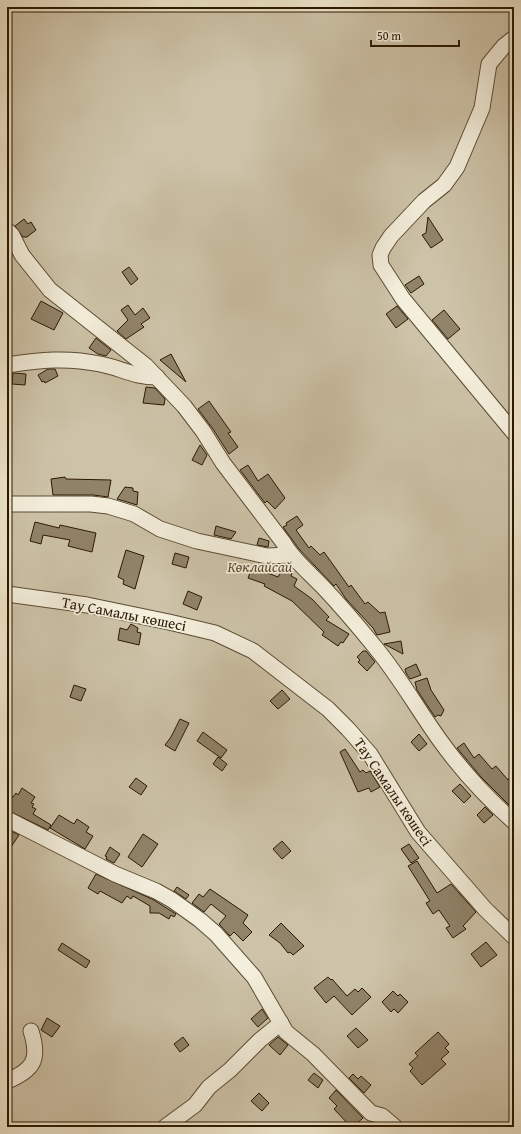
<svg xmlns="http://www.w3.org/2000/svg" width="521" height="1134" font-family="'Gentium Book Plus',serif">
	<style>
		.green { fill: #cdc3a8; stroke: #7c6e54 }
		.building { fill: #90836a; stroke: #2b1800 }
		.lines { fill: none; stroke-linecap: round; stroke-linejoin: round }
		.minor-casing { stroke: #5c4c33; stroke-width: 17 }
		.minor { stroke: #f4efdd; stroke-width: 15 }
		.labels { text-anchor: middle; stroke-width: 3.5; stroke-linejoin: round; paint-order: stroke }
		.park-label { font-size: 15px; font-style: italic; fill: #5c4b32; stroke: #f4efdd }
		.street-label { font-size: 15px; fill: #2b1800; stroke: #f4efdd }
	</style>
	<rect width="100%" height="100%" fill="#eee6cb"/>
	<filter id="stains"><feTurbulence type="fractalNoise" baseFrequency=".005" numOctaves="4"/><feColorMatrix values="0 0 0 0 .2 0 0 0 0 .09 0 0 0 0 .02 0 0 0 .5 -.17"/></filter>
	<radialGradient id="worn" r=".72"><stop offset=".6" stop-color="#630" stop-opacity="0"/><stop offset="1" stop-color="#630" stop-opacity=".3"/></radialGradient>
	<rect class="green" x="7" y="7" width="507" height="1120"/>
	<g class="building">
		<polygon points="428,217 443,240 431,248 422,235 426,233"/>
		<polygon points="24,219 28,224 31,222 36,230 27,237 23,237 15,226"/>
		<polygon points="129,267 138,279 131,285 122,272"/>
		<polygon points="419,276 424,284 411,293 405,285"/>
		<polygon points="41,301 63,313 54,330 31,319"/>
		<polygon points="128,305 135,315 143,308 150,318 141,324 144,327 126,339 117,331 128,320 121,310"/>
		<polygon points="397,306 408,319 396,328 386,314"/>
		<polygon points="444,310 460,329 448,339 432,320"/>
		<polygon points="96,338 111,350 106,356 98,354 89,348"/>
		<polygon points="171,354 186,382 160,360"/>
		<polygon points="48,369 55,369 58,376 45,383 44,381 42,382 38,375"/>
		<polygon points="13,373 26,374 25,385 12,384"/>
		<polygon points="146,387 155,388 165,399 164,405 143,403"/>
		<polygon points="209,401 231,432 228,433 238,447 229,454 213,429 198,409"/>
		<polygon points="200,445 207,455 202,465 192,460"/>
		<polygon points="248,465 258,481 268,474 285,498 275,509 267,501 265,503 240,470"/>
		<polygon points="65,477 66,479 111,480 108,497 93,495 53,495 51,479"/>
		<polygon points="125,487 133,488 133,491 138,492 137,505 117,499"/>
		<polygon points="297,516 303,525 296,530 309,548 311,546 320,555 324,552 349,587 351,585 365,604 368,602 380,613 385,612 390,632 377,635 373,628 346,599 336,584 334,586 299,549 283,527 287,525 286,523"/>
		<polygon points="35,522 59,528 60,525 96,533 92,552 68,546 70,540 43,535 41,544 30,541"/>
		<polygon points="216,526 236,532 231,539 214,535"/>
		<polygon points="259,538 269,541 268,547 257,545"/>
		<polygon points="126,550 144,556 135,589 123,584 124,580 118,577"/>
		<polygon points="175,553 189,557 186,568 172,564"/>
		<polygon points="252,567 278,577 282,570 292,573 291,576 297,579 294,586 312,599 329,617 326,620 349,634 343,643 341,642 338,646 322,635 324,632 292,601 264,586 265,584 248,578"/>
		<polygon points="188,591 202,597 197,610 183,604"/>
		<polygon points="131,624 138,628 137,632 141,633 139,645 118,640 120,628 127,630"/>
		<polygon points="401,641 403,654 384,644"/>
		<polygon points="363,651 366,651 375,662 367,671 358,662 360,660 357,657"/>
		<polygon points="416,664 421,675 410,679 406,673 405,669"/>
		<polygon points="427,678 431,690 444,710 441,716 438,715 435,717 417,690 415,682"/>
		<polygon points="74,685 86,689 81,701 70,697"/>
		<polygon points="282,690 290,699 278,709 270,701"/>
		<polygon points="180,719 189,723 175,751 165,745 171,737"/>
		<polygon points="203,732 227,750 221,758 197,741"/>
		<polygon points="419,734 427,744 419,751 411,742"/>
		<polygon points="464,743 474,758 479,754 492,769 496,766 508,780 514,771 514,810 481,777 457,748"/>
		<polygon points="345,749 360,772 363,770 366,773 370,771 380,787 371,792 369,788 358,792 340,752"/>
		<polygon points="218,757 227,764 222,771 213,764"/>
		<polygon points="136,778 147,786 141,795 129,787"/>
		<polygon points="460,784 471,796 464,803 452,791"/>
		<polygon points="22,788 35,797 31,803 34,804 32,807 36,809 33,814 51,825 48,830 7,810 7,802 11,796 13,797 16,793 18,795"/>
		<polygon points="485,807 493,815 484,823 477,815"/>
		<polygon points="59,815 74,824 77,819 89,827 86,832 93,836 85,849 50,828"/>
		<polygon points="7,829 19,835 7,853"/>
		<polygon points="143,834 158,844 142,867 128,857"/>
		<polygon points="282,841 291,851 282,859 273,849"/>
		<polygon points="409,844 419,858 411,863 401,849"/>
		<polygon points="110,847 120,854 114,863 106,859 107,857 105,856"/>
		<polygon points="417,861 437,893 451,884 476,912 463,926 466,929 453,938 446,928 450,926 439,910 433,914 426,903 430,901 408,866"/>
		<polygon points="96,874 152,899 176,914 174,917 171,915 169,919 159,913 150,913 150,906 133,896 131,899 127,896 122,903 100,891 98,894 88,888"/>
		<polygon points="177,887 189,895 186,899 174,891"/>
		<polygon points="210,889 248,915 243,923 252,932 243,941 234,932 230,936 219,924 226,916 211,904 204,912 192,903 199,894 203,897"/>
		<polygon points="281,923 304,946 293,955 290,952 288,953 280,943 269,935"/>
		<polygon points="486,942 497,955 481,967 471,954"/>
		<polygon points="62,943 90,961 86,968 58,950"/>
		<polygon points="328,977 331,980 332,979 347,996 355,989 358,992 362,988 371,997 352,1015 334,996 326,1003 314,988"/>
		<polygon points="393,991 398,996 400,994 408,1002 398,1013 394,1009 391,1012 382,1002"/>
		<polygon points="262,1009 268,1018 258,1027 251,1019"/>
		<polygon points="47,1018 60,1026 52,1037 41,1030"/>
		<polygon points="356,1028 368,1040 358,1048 347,1036"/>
		<polygon points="438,1032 449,1044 445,1048 449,1052 441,1059 446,1064 422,1085 410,1071 413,1068 409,1064 418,1056 415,1053"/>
		<polygon points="183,1037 189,1045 180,1052 174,1044"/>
		<polygon points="278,1037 288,1045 280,1055 269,1045"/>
		<polygon points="314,1073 323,1080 318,1088 308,1080"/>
		<polygon points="353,1074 358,1079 361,1076 371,1085 364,1093 349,1078"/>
		<polygon points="336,1090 363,1118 353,1127 351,1127 334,1109 337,1106 329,1098"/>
		<polygon points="259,1093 269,1103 262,1111 251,1101"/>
	</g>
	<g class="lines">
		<defs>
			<g id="minor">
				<polyline points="514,38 504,46 489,64 482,108 457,167 444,185 424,201 391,236 383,248 380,255 381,265 403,299 514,433"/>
				<path d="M7,230l5,5 10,20 28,35 96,76 38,40 19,25 20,32 60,79c10,18 26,30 40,45 18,19 35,39 52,60 24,29 42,61 64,92 22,31 47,58 75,83"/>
				<path d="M7,365c33,-5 60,-8 93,-1 21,4 34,13 57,13"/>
				<polyline points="7,504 91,504 108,506 134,514 160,529 197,541 267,556 290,555"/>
				<polyline points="7,594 87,605 169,622 215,633 253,651 328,709 348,729 370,754 418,832 485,909 514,937"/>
				<polyline points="7,819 115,874 156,891 172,900 200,920 216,934 254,977 286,1032 313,1054 371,1113 382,1116 395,1127"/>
				<path d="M7,1081c27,-11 33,-22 24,-50"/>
				<polyline points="165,1127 195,1105 209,1087 230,1070 260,1040 281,1023"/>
			</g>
		</defs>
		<use href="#minor" class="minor-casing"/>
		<use href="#minor" class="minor"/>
	</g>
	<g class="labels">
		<g class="park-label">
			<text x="260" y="572">Көклайсай</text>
		</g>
		<g class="street-label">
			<text transform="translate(124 614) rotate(11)" y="5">Тау Самалы көшесі</text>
			<text transform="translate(393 792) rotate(56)" y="5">Тау Самалы көшесі</text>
		</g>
	</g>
	<rect width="521" height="1134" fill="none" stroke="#eee6cb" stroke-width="24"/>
	<rect x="8" y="8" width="505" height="1118" fill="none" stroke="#2b1800" stroke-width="2"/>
	<rect x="12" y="12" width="497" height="1110" fill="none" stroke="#2b1800"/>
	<path d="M371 40v6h88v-6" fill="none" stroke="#2b1800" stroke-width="2"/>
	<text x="377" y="40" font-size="12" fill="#2b1800" stroke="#f4efdd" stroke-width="3" paint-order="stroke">50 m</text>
	<rect width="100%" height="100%" filter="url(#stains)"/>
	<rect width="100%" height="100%" fill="url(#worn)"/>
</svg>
